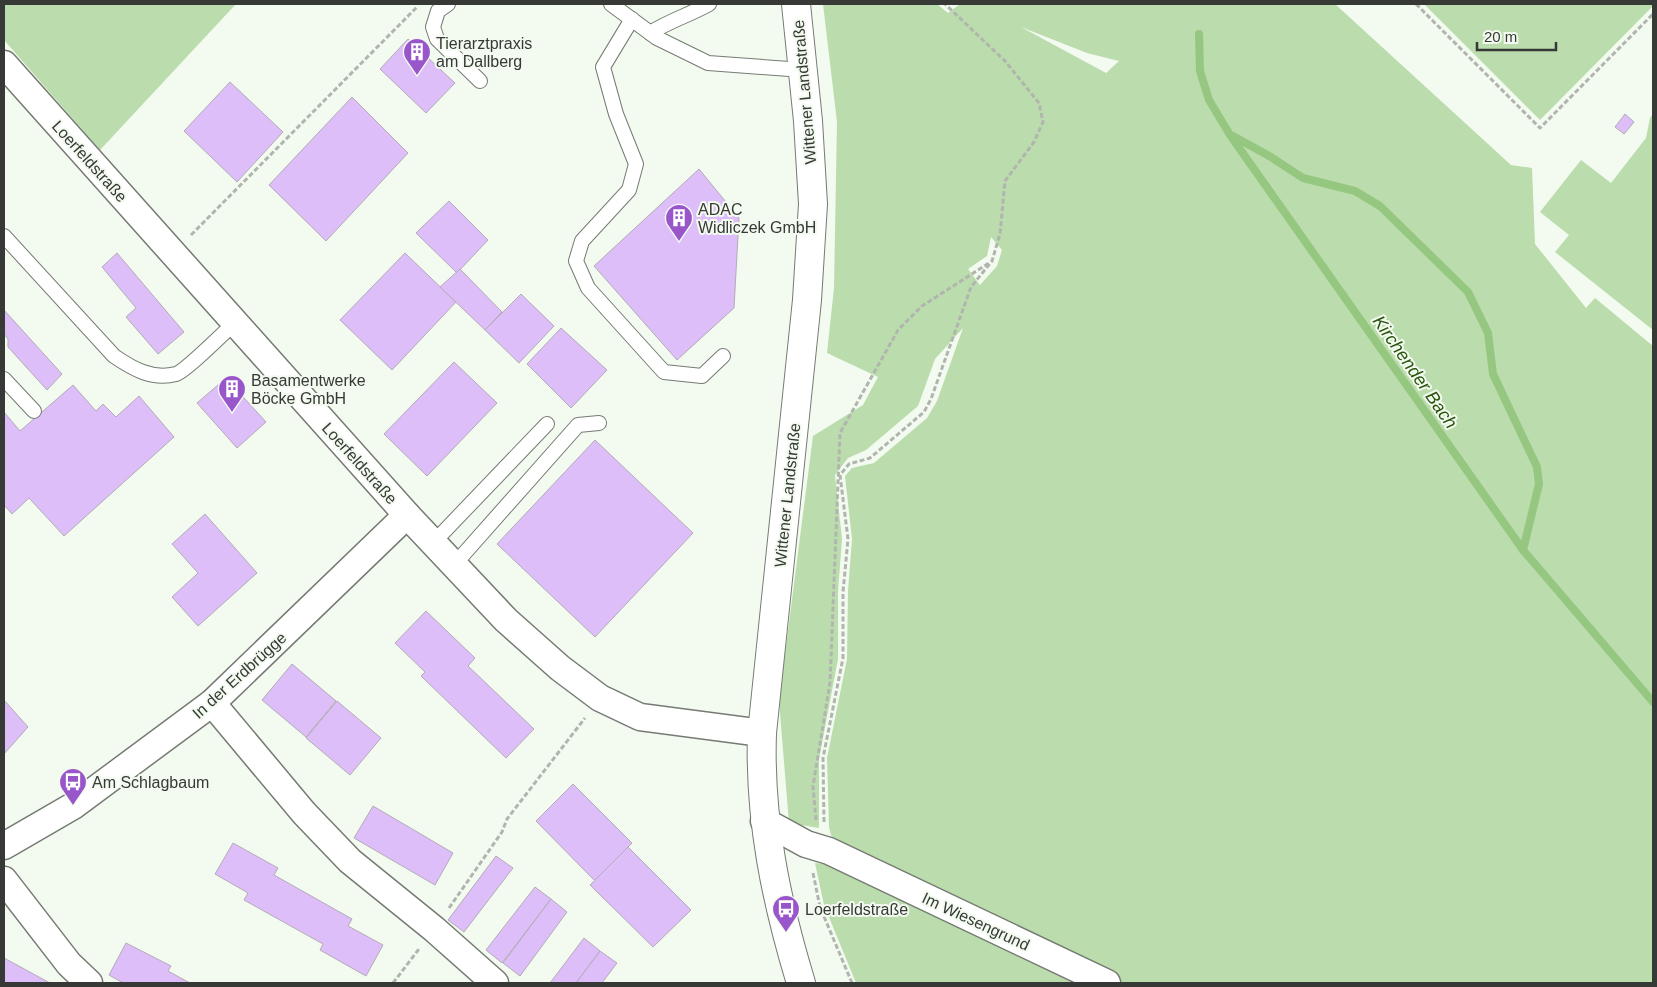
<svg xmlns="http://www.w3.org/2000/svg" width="1657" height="987" font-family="Arial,sans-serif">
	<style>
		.green { fill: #bbdcac; fill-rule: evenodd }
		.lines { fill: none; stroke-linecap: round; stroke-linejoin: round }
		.stream { stroke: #96c781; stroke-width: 8 }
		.building { fill: #debef9; stroke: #b1acb5 }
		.lane-casing { stroke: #757b73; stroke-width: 16 }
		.street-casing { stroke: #757b73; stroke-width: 29 }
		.secondary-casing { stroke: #757b73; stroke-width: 30 }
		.path { stroke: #b0b6ae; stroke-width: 3; stroke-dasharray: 5 2.5; stroke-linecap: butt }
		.lane { stroke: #fff; stroke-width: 14 }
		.street { stroke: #fff; stroke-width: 26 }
		.secondary { stroke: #fff; stroke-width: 28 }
		.labels { text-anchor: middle; stroke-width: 4; stroke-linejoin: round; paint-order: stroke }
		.poi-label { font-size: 16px; fill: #363935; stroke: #f3faf0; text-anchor: start }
		.street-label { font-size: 16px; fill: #363935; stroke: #f3faf0 }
		.water-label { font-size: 18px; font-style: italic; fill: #29550d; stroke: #f3faf0 }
	</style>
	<rect width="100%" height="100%" fill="#f3faf0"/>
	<g class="green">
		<polygon points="4,4 236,4 100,150 4,40"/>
		<path d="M823,4h114l11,9 12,-9h375l176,161 21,3 3,76 51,64 9,-10 58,48v637h-532l-287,-136 -5,-20 -2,-69 20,-99 1,-68 4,-52 -7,-63 7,-8 22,-5 53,-45 10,-17 26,-73 -28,31 -17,47 -52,44 -18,8 -13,17 7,64 -4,53v67l-19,100v69l-30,-5 -10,-122 34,-265 50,-31 15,-28 -51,-24 7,-65 3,-166zM1021,27l66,26 32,8 -13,12zM991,237l11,13 -5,16 -17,19 -12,-16 19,-13z"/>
		<polygon points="1424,4 1653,4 1653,6 1540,120"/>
		<polygon points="1653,114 1653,330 1555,252 1569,235 1540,212 1581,160 1611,183 1646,138 1650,118"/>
		<polygon points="815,863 840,866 1090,983 856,983 824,905"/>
	</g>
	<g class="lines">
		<g class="stream">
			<polyline points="1199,34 1200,71 1209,100 1230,135 1523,550 1653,702"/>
			<polyline points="1233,136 1271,157 1303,178 1355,191 1380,206 1468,292 1488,333 1493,374 1537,467 1539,484 1523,550"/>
		</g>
	</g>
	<g class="building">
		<polygon points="408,39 455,83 426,113 380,69"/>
		<polygon points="230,82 283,132 237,182 184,131"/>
		<polygon points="352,97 408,153 326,241 269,185"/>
		<polygon points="1625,114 1634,122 1624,134 1615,127"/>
		<polygon points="699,169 739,218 734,308 677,360 594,266"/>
		<polygon points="449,201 488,240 457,273 416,233"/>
		<polygon points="117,253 184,332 158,354 126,317 136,308 102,267"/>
		<polygon points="405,253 456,302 392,370 340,320"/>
		<polygon points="460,269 502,312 485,330 440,287"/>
		<polygon points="521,294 554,326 519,363 485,330"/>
		<polygon points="4,310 62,374 47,390 8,347 8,339 4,334"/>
		<polygon points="561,328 607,370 571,408 527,364"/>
		<polygon points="454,362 497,403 427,476 384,434"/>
		<polygon points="226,378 266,422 237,448 197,403"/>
		<polygon points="73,385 96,411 103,404 116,417 139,396 174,437 64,536 29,498 12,514 4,505 4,412 20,431"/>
		<polygon points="595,440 693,533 595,637 497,544"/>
		<polygon points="205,514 257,573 198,626 172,597 198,573 172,544"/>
		<polygon points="426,611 475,658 468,666 534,729 506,758 421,676 425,672 395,643"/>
		<polygon points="292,664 336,701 306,737 262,700"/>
		<polygon points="4,700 28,727 4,754"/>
		<polygon points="337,701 381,738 350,775 306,738"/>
		<polygon points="573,784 632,843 595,881 536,821"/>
		<polygon points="373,806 453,853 435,885 354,838"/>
		<polygon points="233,843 278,868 274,875 352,919 348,926 383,945 366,976 320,950 323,944 244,900 248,893 215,874"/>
		<polygon points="628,847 691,910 653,947 590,885"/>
		<polygon points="496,856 513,868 464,932 448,920"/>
		<polygon points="535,887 551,899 502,963 486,950"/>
		<polygon points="551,899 567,912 520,976 503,963"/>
		<polygon points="584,938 600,951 576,983 550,983"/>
		<polygon points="126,943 171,966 168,971 190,983 123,983 109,975"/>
		<polygon points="600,951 617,963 602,983 576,983"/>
		<polygon points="4,958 50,983 4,983"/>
	</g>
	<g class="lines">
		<defs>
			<g id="lane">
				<polyline points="448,4 438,11 433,27 437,39 480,81"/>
				<polyline points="611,4 657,38 708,63 803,70"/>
				<polyline points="632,19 603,67 616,114 636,164 629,190 582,241 576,261 588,288 664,372 702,376 723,356"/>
				<path d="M650,33c19,-12 39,-18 59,-29"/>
				<path d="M4,236l110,120c19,13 38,24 62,18 10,-3 48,-42 59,-51"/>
				<polyline points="4,379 34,411"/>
				<polyline points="433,543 547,424"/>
				<polyline points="454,565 578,425 599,423"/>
			</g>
			<g id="street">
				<polyline points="4,64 407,515 506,620 560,668 600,698 640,717 762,733"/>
				<polyline points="212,703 304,813 350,861 434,929 495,983"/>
				<polyline points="764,821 806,844 829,851 1107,983"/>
				<polyline points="4,846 73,806 212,703 407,515"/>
				<polyline points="4,880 69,964 89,983"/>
			</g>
			<path id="secondary" d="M796,4l12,117 5,83 -6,96 -45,433c-3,86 14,168 39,250"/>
		</defs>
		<use href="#lane" class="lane-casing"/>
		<use href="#street" class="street-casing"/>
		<use href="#secondary" class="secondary-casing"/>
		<g class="path">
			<polyline points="1416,4 1540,128 1653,14"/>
			<polyline points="191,235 417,7"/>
			<polyline points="816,820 813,786 830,683 840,433 898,330 922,306 989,263"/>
			<polyline points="824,822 823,758 843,658 843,592 848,539 840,475 849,464 870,458 924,412 931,399 971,287 992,261 1000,234 1005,181 1034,142 1043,122 1039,103 1005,61 945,4"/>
			<polyline points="813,873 820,907 852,983"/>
			<polyline points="449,908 502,832 507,819 585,718"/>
			<polyline points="393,983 419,949"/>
		</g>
		<use href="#lane" class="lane"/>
		<use href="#street" class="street"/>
		<use href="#secondary" class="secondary"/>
	</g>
	<defs>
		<symbol id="building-pin" viewBox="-11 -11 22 30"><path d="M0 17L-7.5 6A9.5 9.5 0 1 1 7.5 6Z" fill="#9955ca" stroke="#f3faf0"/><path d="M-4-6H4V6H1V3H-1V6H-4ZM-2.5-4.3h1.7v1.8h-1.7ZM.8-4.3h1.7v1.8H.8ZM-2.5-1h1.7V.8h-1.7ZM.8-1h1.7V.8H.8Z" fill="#fff"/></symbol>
		<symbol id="bus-pin" viewBox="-11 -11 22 30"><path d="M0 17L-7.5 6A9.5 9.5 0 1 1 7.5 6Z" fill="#9955ca" stroke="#f3faf0"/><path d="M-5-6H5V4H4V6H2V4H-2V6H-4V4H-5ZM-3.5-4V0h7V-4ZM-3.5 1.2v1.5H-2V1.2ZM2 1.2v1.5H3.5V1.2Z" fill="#fff"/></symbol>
	</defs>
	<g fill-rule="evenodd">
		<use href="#building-pin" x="401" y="36" width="32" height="43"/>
		<use href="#building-pin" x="663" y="202" width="32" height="43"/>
		<use href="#building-pin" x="216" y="373" width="32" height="43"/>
		<use href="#bus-pin" x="57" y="766" width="32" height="43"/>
		<use href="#bus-pin" x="770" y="893" width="32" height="43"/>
	</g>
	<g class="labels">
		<g class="poi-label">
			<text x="436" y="49">Tierarztpraxis<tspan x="436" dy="18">am Dallberg</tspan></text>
			<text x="698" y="215">ADAC<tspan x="698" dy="18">Widliczek GmbH</tspan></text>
			<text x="251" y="386">Basamentwerke<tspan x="251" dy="18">Böcke GmbH</tspan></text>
			<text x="92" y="788">Am Schlagbaum</text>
			<text x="805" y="915">Loerfeldstraße</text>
		</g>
		<g class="street-label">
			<text transform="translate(804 92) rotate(-95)" y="6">Wittener Landstraße</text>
			<text transform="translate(90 161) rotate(48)" y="6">Loerfeldstraße</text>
			<text transform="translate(360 463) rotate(48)" y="6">Loerfeldstraße</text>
			<text transform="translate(787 495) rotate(-84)" y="6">Wittener Landstraße</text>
			<text transform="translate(239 675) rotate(-42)" y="6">In der Erdbrügge</text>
			<text transform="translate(976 921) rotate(25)" y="6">Im Wiesengrund</text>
		</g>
		<g class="water-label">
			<text transform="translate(1415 372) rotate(55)" y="6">Kirchender Bach</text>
		</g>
	</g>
	<rect width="1657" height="987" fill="none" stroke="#363935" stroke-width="10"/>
	<path d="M1477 42v8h79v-8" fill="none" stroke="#363935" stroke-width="2.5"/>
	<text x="1484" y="42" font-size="15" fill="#363935" stroke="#f3faf0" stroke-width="4" paint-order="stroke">20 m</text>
</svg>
